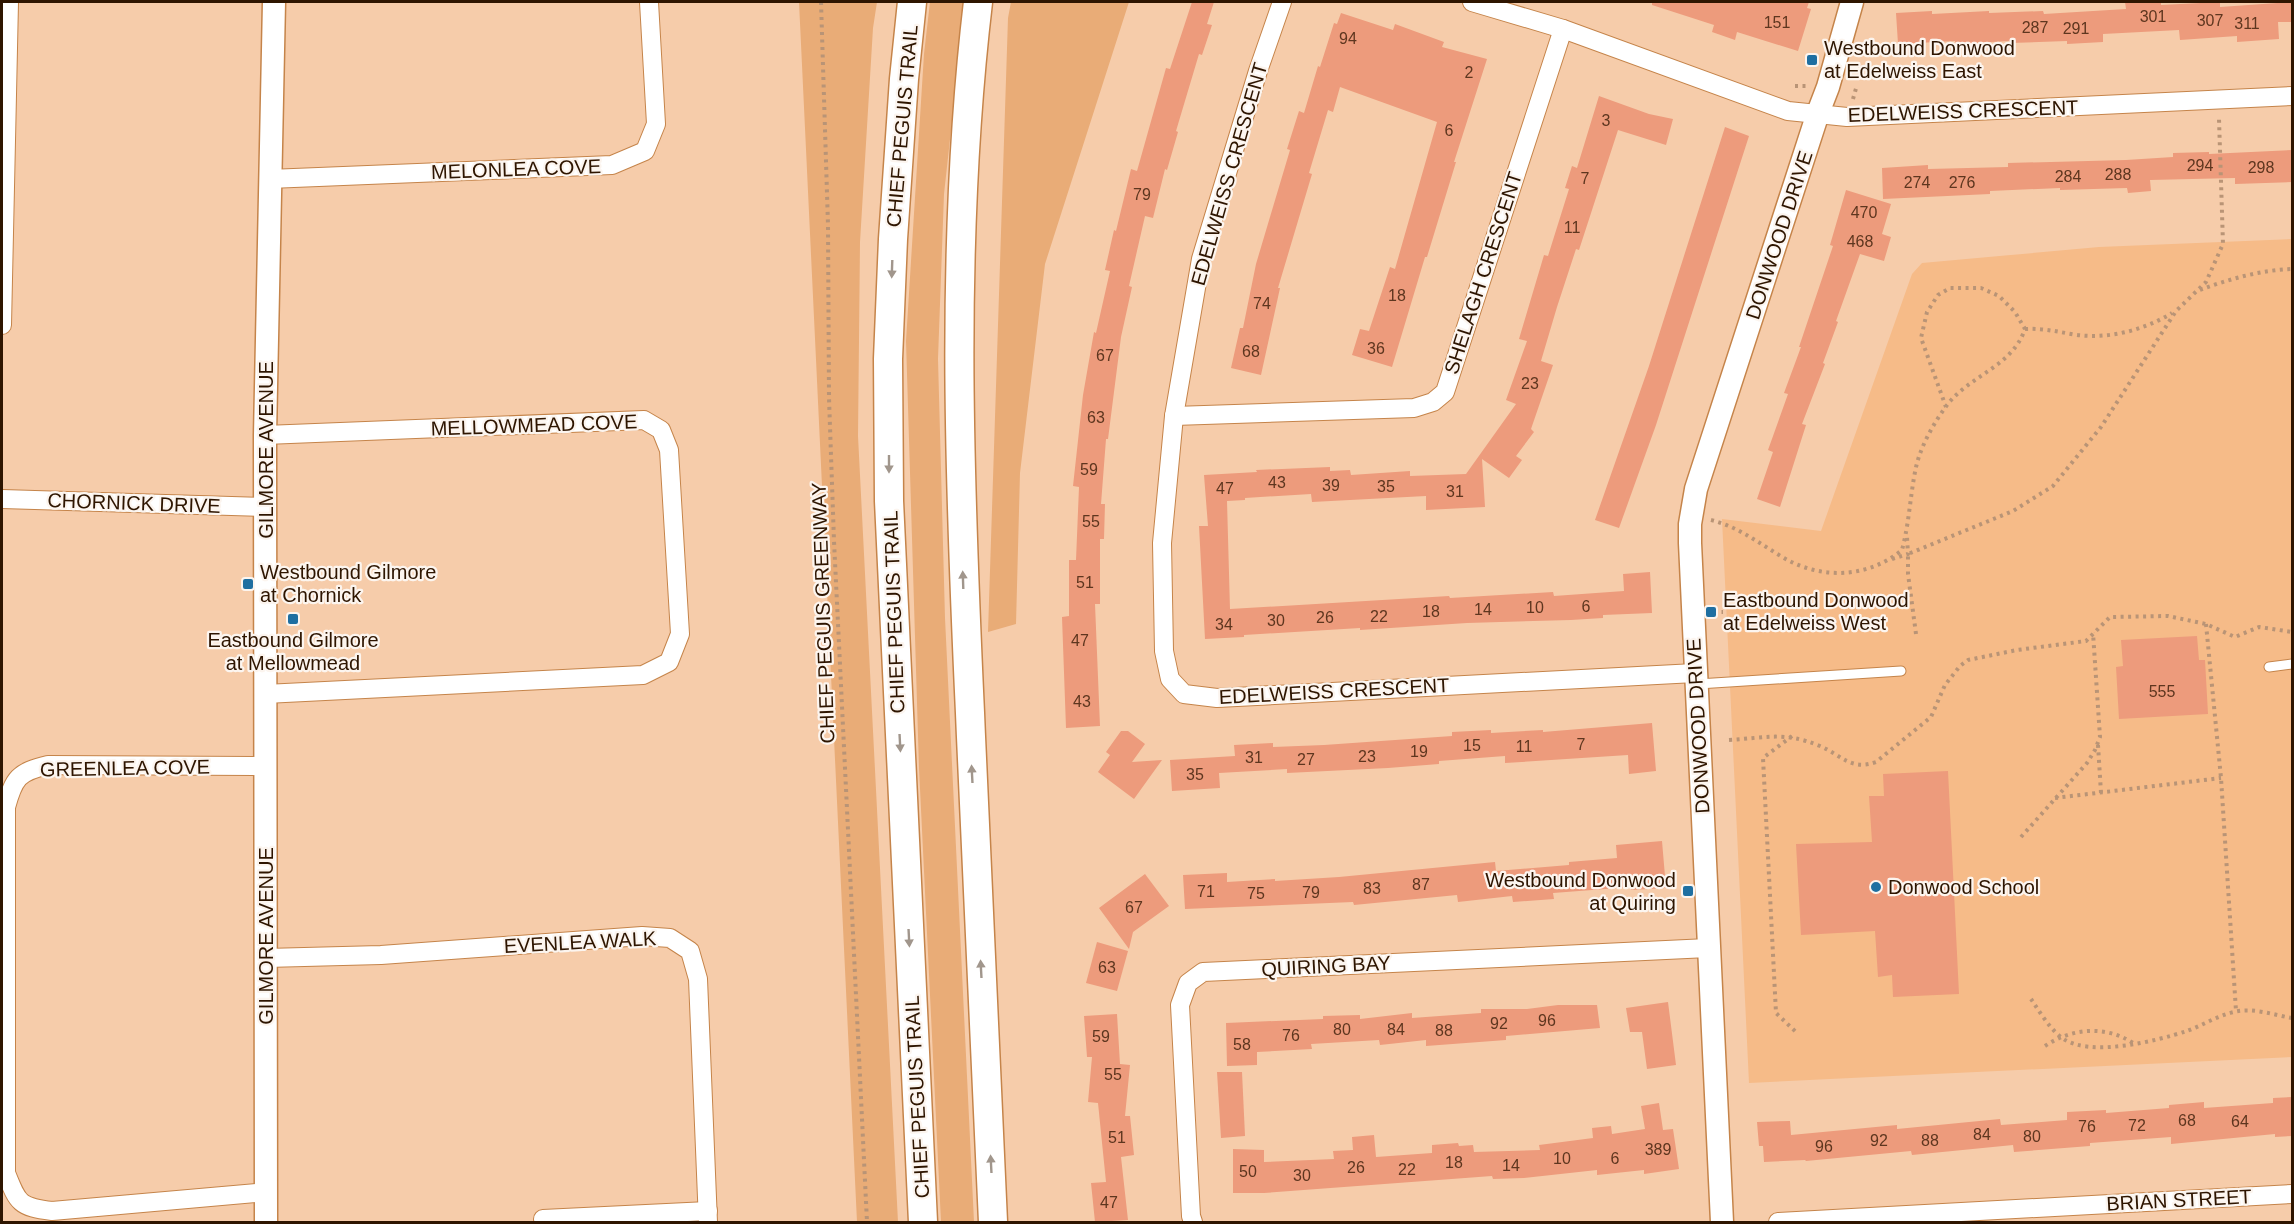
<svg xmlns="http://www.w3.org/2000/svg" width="2294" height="1224" font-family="Arial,sans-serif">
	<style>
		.built { fill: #f6bb88 }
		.green { fill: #e9ac77 }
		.building { fill: #ed9b7c }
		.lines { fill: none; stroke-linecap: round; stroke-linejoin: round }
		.service-casing { stroke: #c5844a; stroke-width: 11 }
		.minor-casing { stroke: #c5844a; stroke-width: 20 }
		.tertiary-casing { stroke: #c5844a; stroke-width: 25 }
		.primary-casing { stroke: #c5844a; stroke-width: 31 }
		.path { stroke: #b99476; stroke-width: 4; stroke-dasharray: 3 4.5; stroke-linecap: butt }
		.service { stroke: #fff; stroke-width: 9 }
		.minor { stroke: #fff; stroke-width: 18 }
		.tertiary { stroke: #fff; stroke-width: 22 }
		.primary { stroke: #fff; stroke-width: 28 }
		.oneway { fill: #a1968c }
		.poi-dot { fill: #1f6fa1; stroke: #fcf5ef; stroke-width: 2 }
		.labels { text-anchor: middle; stroke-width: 4.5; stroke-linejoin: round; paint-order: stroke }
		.number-label { font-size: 16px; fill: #5e361f }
		.poi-label { font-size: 20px; fill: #2e1500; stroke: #fcf5ef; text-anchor: start }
		.street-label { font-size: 20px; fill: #2e1500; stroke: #fcf5ef }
	</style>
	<rect width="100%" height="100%" fill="#f6ccaa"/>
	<polygon class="built" points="2292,239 2292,1057 1749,1083 1722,519 1821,531 1912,274 1922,263 2099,247"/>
	<g class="green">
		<polygon points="799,2 877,2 873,28 860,242 858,436 898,1222 857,1222"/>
		<polygon points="930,2 965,2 944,194 938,359 945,618 974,1222 941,1222 919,768 906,341 924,54"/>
		<polygon points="1011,2 1129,2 1045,264 1020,473 1016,624 988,632 1008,18"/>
	</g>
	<g class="building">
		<polygon points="1192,2 1214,2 1207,24 1212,25 1202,55 1199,54 1176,131 1178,132 1167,170 1165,169 1153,218 1145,216 1129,286 1132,287 1121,337 1108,439 1106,439 1101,504 1105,504 1104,539 1100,539 1100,604 1095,604 1100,726 1066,728 1062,617 1069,616 1069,560 1076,560 1079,487 1073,486 1083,395 1094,332 1096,333 1110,271 1105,270 1114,230 1116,231 1131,169 1137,171 1166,68 1170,69"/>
		<polygon points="1652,2 1809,2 1807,8 1811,9 1798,51 1737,32 1735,40 1712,32 1714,25 1652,5"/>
		<polygon points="2125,2 2161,2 2161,5 2220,2 2220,7 2292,2 2292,22 2278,22 2279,39 2237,42 2237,36 2180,40 2179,30 2103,34 2103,42 2067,44 2067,41 2010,43 2009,41 1955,44 1955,41 1898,44 1896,13 1932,11 1932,14 1989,11 1989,13 2043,11 2044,14 2126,9"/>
		<polygon points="1341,13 1393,30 1395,24 1444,42 1442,47 1487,59 1454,162 1456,162 1427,257 1425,257 1392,367 1352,355 1360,329 1369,331 1390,267 1395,269 1437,122 1340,87 1333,112 1328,110 1309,173 1312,174 1278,288 1280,288 1261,375 1231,368 1240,328 1243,328 1256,264 1290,150 1287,149 1299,111 1304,113 1318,66 1320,67 1334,23 1337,24"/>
		<polygon points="1599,96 1649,114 1673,119 1666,145 1618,130 1579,250 1576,249 1557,307 1541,361 1553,365 1531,429 1534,432 1516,456 1522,460 1509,478 1482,459 1485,507 1426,510 1426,496 1312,502 1311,494 1245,498 1245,500 1227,501 1230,609 1449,596 1450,598 1553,592 1554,596 1624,591 1623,574 1650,572 1652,613 1603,615 1603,618 1571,620 1467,623 1360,630 1360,628 1244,635 1244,637 1205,639 1199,526 1208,526 1204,475 1257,472 1256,470 1330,467 1330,471 1350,470 1351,475 1410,471 1410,476 1466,474 1516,404 1506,400 1527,341 1519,339 1544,255 1548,256 1569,189 1565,188 1572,166 1577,168"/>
		<polygon points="1725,127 1749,136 1656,425 1619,528 1595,520 1649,366"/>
		<polygon points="2292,150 2292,182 2235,184 2235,178 2150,180 2151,191 2128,193 2127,188 2060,190 2060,188 1990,191 1990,194 1883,199 1882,168 1928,165 1928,169 2008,167 2008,163 2126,160 2173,157 2173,153 2209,152 2209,154"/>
		<polygon points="1846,190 1891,204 1882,234 1891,237 1884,261 1860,254 1836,321 1838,322 1823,363 1825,364 1802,424 1806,425 1780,507 1757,499 1773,452 1768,450 1788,394 1784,393 1801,347 1799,347 1833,246 1830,245"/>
		<polygon points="2197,636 2199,660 2205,660 2208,714 2119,719 2116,667 2123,666 2121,640"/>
		<polygon points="1652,723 1656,771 1629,774 1628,755 1505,763 1505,756 1439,761 1439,764 1388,768 1287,773 1287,769 1219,773 1220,788 1172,791 1170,760 1235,756 1234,745 1273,743 1273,747 1324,745 1452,736 1452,732 1491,730 1491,733 1543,730 1543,732"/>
		<polygon points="1121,731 1128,731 1145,744 1132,762 1162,760 1134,799 1098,772 1110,755 1106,752"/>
		<polygon points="1948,771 1959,994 1893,997 1892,975 1878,977 1875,931 1801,935 1796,844 1872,842 1869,796 1884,796 1883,774"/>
		<polygon points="1662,841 1666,888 1631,890 1631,887 1553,893 1554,899 1513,902 1512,896 1458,902 1457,895 1354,905 1353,902 1185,909 1183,875 1227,873 1227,882 1275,879 1275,881 1339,877 1495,862 1496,871 1569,865 1569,862 1617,858 1616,845"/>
		<polygon points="1145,874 1169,906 1133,932 1129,949 1099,908"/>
		<polygon points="1097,942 1128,951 1117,991 1086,983"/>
		<polygon points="1668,1002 1676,1065 1647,1069 1642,1032 1630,1032 1626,1008"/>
		<polygon points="1558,1005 1597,1005 1600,1028 1506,1036 1506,1040 1426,1046 1426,1040 1380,1045 1379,1040 1311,1044 1312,1049 1257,1052 1257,1065 1227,1066 1226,1023 1323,1019 1323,1016 1360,1015 1360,1019 1412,1013 1412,1018 1481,1013 1481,1009 1527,1009"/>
		<polygon points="1117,1014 1120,1064 1130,1065 1125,1116 1130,1116 1134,1155 1121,1157 1128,1220 1095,1222 1091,1183 1106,1182 1098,1103 1088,1102 1092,1057 1087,1057 1084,1016"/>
		<polygon points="1217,1072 1242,1072 1245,1136 1221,1138"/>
		<polygon points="2292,1097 2292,1136 2275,1137 2275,1134 2171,1144 2171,1137 2090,1143 2090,1146 2014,1152 2013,1145 1912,1155 1911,1151 1806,1161 1805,1160 1764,1162 1763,1146 1759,1146 1757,1122 1790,1121 1791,1135 1897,1125 1897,1129 2000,1119 2001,1125 2067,1120 2067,1112 2106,1110 2106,1113 2169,1108 2169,1105 2204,1102 2204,1108 2273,1103 2273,1098"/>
		<polygon points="1659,1103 1663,1130 1673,1129 1679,1169 1644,1174 1644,1170 1597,1175 1597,1170 1524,1178 1493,1179 1492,1176 1264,1193 1233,1193 1233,1149 1264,1150 1264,1162 1334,1159 1333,1151 1353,1150 1352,1137 1374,1135 1376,1157 1432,1153 1432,1145 1458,1143 1459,1146 1473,1145 1474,1152 1540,1150 1539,1145 1593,1138 1592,1128 1611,1126 1612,1134 1645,1129 1641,1106"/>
	</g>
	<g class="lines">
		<defs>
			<g id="service">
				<polyline points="2269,667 2292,664"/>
				<polyline points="1698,684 1901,671"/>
			</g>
			<g id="minor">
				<polyline points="1282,2 1258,71 1201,259 1174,416 1162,543 1164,651 1170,679 1184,694 1217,698 1695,673"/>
				<polyline points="1472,2 1563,29 1788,111 1847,117 2292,96"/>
				<polyline points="269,179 612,165 645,151 656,124 649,2"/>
				<polyline points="2,325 9,2"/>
				<polyline points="1174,416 1414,408 1433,402 1445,392 1563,29"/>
				<polyline points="2,499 266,507"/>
				<polyline points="265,694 643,675 669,662 680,634 669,450 661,430 644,420 265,435"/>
				<path d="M266,766l-218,-1c-30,7 -34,13 -42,42v366c12,30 13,34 46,38l215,-19"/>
				<polyline points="266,958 381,955 642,936 670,938 690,951 698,979 708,1222"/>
				<polyline points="543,1219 708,1211"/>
				<polyline points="1193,1222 1191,1216 1180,1005 1188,983 1203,972 1708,948"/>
				<polyline points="1778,1222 2292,1194"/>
			</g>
			<g id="tertiary">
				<polyline points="266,1222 265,435 274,2"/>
				<polyline points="1722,1222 1690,543 1690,524 1696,489 1818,113 1828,87 1852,2"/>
			</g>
			<g id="primary">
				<polyline points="912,2 904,79 893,239 888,359 889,501 923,1222"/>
				<path d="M978,2c-28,236 -19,474 -8,711 7,170 15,340 23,509"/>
			</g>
		</defs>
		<use href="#service" class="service-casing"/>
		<use href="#minor" class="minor-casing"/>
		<use href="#tertiary" class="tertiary-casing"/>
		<use href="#primary" class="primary-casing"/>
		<g class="path">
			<polyline points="821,2 828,225 829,398 834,541 867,1222"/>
			<polyline points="1795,86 1806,86"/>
			<polyline points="1853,99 1857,85"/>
			<path d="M2200,290c29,-11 61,-20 92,-21"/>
			<path d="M2025,329c18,-1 34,3 52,6 33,4 67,-5 95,-22"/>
			<path d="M1711,520c28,7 49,24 73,38 38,22 84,20 118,-8 7,-26 8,-52 13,-78 4,-23 18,-48 32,-67 23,-30 65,-38 78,-76l-10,-17 -16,-16 -18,-8h-31l-12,7 -11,17 -6,26 25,69"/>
			<polyline points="1892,559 1908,554 1907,537"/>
			<polyline points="1714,612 1723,612"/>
			<polyline points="2206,624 2221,778 2236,1011"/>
			<polyline points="1916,634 1908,574 1908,554 2013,511 2053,486 2101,427 2176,311 2206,282 2223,244 2219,119"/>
			<polyline points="1792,736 1763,758 1776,1013 1797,1033"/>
			<path d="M1729,740c36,-2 55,-9 91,6 21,9 31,25 56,16l55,-45 14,-32 15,-19 8,-6 49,-10 69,-9 24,-24 58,-1 38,8 29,13 24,-10 33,5"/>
			<polyline points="2098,745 2101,793"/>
			<polyline points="2055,798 2221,778"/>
			<polyline points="2021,837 2087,763 2095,750 2100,737 2093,633"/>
			<path d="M2031,999c9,13 18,29 31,39 28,20 94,3 125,-7 16,-6 30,-15 47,-19 18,-5 40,3 58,6"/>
			<path d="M2045,1046c27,-18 60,-21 88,-3"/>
		</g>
		<use href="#service" class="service"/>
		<use href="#minor" class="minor"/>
		<use href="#tertiary" class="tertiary"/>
		<use href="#primary" class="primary"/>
	</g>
	<defs><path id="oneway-solid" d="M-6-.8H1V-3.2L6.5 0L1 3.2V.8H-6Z" transform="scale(1.5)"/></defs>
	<g class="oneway">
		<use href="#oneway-solid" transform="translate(892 269) rotate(92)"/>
		<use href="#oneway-solid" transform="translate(889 464) rotate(90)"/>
		<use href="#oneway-solid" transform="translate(963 580) rotate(-92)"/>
		<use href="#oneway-solid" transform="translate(900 743) rotate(87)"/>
		<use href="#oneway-solid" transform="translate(972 774) rotate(-93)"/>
		<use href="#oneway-solid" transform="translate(909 938) rotate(87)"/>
		<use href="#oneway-solid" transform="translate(981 969) rotate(-93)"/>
		<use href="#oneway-solid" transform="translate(991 1164) rotate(-93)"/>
	</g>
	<g class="poi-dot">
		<rect x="1806" y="54" width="12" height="12" rx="3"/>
		<rect x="242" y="578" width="12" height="12" rx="3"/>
		<rect x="1705" y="606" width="12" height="12" rx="3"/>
		<rect x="287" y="613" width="12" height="12" rx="3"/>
		<circle cx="1876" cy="887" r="6"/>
		<rect x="1682" y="885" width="12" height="12" rx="3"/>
	</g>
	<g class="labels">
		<g class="number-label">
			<text x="2153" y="22">301</text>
			<text x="2210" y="26">307</text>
			<text x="1777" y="28">151</text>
			<text x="2247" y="29">311</text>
			<text x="2035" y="33">287</text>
			<text x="2076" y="34">291</text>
			<text x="1348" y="44">94</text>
			<text x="1469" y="78">2</text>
			<text x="1606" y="126">3</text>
			<text x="1449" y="136">6</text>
			<text x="2200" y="171">294</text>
			<text x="2261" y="173">298</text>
			<text x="2118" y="180">288</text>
			<text x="2068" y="182">284</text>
			<text x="1585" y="184">7</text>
			<text x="1917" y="188">274</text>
			<text x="1962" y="188">276</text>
			<text x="1142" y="200">79</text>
			<text x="1864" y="218">470</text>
			<text x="1572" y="233">11</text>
			<text x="1860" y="247">468</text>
			<text x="1397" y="301">18</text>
			<text x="1262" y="309">74</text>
			<text x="1376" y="354">36</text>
			<text x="1251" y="357">68</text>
			<text x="1105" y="361">67</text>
			<text x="1530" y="389">23</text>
			<text x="1096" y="423">63</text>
			<text x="1089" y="475">59</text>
			<text x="1277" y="488">43</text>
			<text x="1331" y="491">39</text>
			<text x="1386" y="492">35</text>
			<text x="1225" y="494">47</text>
			<text x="1455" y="497">31</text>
			<text x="1091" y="527">55</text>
			<text x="1085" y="588">51</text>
			<text x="1586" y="612">6</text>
			<text x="1535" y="613">10</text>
			<text x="1483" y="615">14</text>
			<text x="1431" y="617">18</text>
			<text x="1379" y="622">22</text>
			<text x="1325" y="623">26</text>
			<text x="1276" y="626">30</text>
			<text x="1224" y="630">34</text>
			<text x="1080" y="646">47</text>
			<text x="2162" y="697">555</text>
			<text x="1082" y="707">43</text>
			<text x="1581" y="750">7</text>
			<text x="1472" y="751">15</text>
			<text x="1524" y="752">11</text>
			<text x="1419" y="757">19</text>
			<text x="1367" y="762">23</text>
			<text x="1254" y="763">31</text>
			<text x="1306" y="765">27</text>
			<text x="1195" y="780">35</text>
			<text x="1421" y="890">87</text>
			<text x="1372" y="894">83</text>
			<text x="1206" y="897">71</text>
			<text x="1311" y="898">79</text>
			<text x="1256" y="899">75</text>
			<text x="1134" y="913">67</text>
			<text x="1107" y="973">63</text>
			<text x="1547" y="1026">96</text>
			<text x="1499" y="1029">92</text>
			<text x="1342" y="1035">80</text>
			<text x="1396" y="1035">84</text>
			<text x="1444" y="1036">88</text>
			<text x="1291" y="1041">76</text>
			<text x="1101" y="1042">59</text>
			<text x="1242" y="1050">58</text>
			<text x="1113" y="1080">55</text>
			<text x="2187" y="1126">68</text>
			<text x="2240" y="1127">64</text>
			<text x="2137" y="1131">72</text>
			<text x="2087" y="1132">76</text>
			<text x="1982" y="1140">84</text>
			<text x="2032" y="1142">80</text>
			<text x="1117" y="1143">51</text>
			<text x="1879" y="1146">92</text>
			<text x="1930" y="1146">88</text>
			<text x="1824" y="1152">96</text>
			<text x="1658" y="1155">389</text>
			<text x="1562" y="1164">10</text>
			<text x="1615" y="1164">6</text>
			<text x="1454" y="1168">18</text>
			<text x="1511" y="1171">14</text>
			<text x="1356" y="1173">26</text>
			<text x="1407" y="1175">22</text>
			<text x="1248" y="1177">50</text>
			<text x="1302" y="1181">30</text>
			<text x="1109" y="1208">47</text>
		</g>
		<g class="poi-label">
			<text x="1824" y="55">Westbound Donwood<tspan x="1824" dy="23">at Edelweiss East</tspan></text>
			<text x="260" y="579">Westbound Gilmore<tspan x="260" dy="23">at Chornick</tspan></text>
			<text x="1723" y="607">Eastbound Donwood<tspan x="1723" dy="23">at Edelweiss West</tspan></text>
			<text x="293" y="647" text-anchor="middle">Eastbound Gilmore<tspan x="293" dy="23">at Mellowmead</tspan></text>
			<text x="1676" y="887" text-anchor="end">Westbound Donwood<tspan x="1676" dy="23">at Quiring</tspan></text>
			<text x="1888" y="894">Donwood School</text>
		</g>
		<g class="street-label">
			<text transform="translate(1963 111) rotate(-2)" y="7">EDELWEISS CRESCENT</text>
			<text transform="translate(902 126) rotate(-85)" y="7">CHIEF PEGUIS TRAIL</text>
			<text transform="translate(516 169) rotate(-2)" y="7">MELONLEA COVE</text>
			<text transform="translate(1229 174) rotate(-74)" y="7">EDELWEISS CRESCENT</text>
			<text transform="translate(1779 235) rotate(-72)" y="7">DONWOOD DRIVE</text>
			<text transform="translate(1483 273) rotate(-72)" y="7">SHELAGH CRESCENT</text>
			<text transform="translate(534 425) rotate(-2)" y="7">MELLOWMEAD COVE</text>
			<text transform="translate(266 450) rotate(-90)" y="7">GILMORE AVENUE</text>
			<text transform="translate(134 503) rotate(2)" y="7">CHORNICK DRIVE</text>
			<text transform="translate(894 612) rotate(-92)" y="7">CHIEF PEGUIS TRAIL</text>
			<text transform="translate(823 613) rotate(-92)" y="7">CHIEF PEGUIS GREENWAY</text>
			<text transform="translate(1334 691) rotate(-3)" y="7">EDELWEISS CRESCENT</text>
			<text transform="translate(1698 726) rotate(-93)" y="7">DONWOOD DRIVE</text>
			<text transform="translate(125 768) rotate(-1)" y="7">GREENLEA COVE</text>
			<text transform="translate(266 936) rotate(-90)" y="7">GILMORE AVENUE</text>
			<text transform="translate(580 942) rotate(-3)" y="7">EVENLEA WALK</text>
			<text transform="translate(1326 966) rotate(-3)" y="7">QUIRING BAY</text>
			<text transform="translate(917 1097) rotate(-93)" y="7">CHIEF PEGUIS TRAIL</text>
			<text transform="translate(2179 1200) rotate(-3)" y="7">BRIAN STREET</text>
		</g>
	</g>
	<rect width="2294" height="1224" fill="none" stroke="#2e1500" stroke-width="6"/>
</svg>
